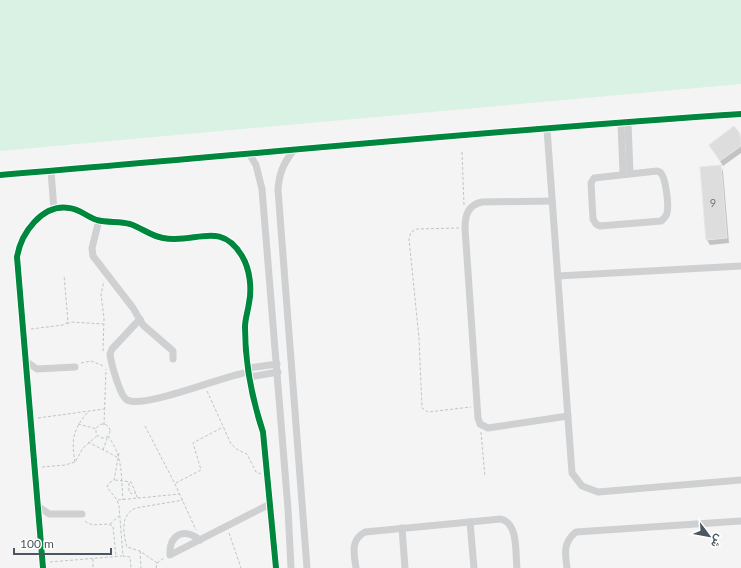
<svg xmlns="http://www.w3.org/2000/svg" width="741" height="568" font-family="Lato,Vazirmatn,sans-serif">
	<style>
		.green { fill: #d9f2e3 }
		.shadow { fill: #0003 }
		.building { fill: #ddddde; stroke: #e5e6e7 }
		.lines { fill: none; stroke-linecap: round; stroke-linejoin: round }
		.path { stroke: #bcc7c4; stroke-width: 1; stroke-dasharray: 3 2; stroke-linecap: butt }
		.minor { stroke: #ced0d2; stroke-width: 7 }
		.cycleway-casing { stroke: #fff; stroke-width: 8 }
		.cycleway { stroke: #00873e; stroke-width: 6 }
		.labels { text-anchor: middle; stroke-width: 3; stroke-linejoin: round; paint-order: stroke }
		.number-label { font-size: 11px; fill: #707881 }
	</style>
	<rect width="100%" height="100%" fill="#f4f4f4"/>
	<polygon class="green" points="0,0 741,0 741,84 0,151"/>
	<g class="shadow">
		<polygon points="734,128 741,138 741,153 723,166 713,150"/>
		<polygon points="720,166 723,171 729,243 710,245 707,240"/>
	</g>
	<g class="building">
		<polygon points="734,126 740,134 741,146 720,161 709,145"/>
		<polygon points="721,165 727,238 706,240 700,167"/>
	</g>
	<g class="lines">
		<g class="path">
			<polyline points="462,152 464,205"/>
			<polyline points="459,228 417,229 411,232 409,239 419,338 422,408 428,412 471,407"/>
			<polyline points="67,324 71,322 103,324"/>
			<polyline points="31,329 63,325 68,322 64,275"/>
			<polyline points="103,351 104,318 101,294 104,281"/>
			<polyline points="81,363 91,361 104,366"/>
			<polyline points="207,391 231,444 238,450 247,454 256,472 261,474"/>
			<polyline points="38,418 104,409"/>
			<polyline points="78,424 97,429"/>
			<circle cx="103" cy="431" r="7"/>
			<polyline points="104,425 106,369"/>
			<polyline points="145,426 175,484 196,530"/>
			<polyline points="481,432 485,477"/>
			<path d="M108,436c15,20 13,39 15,64"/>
			<polyline points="88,442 117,457"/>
			<polyline points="103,450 108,436"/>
			<polyline points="119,453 114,480 109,483 107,487 117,500 119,506 123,556 130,557 131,568"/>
			<path d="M75,462c-4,-22 -2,-33 13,-50"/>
			<polyline points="42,467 65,465 75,462 83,448 98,435"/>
			<polyline points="115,480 131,482 138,499"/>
			<polyline points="129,483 129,492 132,494 136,493"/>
			<polyline points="176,483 201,470 193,443 223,427"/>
			<polyline points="118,500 180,494"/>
			<path d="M85,521c9,8 19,0 28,5l3,30"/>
			<polyline points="110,524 119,516"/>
			<polyline points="229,533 241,568"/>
			<polyline points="140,551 141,568"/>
			<polyline points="93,559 93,568"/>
			<polyline points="50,562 122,556"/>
			<path d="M157,563l-17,-12 -13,-4c-4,-13 -7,-33 9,-39l47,-8"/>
			<polyline points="156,568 157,563 164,558"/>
		</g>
		<g class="minor">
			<polyline points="621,123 623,174"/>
			<polyline points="628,123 630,173"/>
			<polyline points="547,129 572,473 582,486 598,492 741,480"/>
			<path d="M293,151c-10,13 -14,23 -15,39l29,378"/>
			<polyline points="250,155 256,165 262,189 288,509 291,568"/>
			<polyline points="51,171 54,210"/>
			<path d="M657,171l3,1c6,5 9,34 7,41 -1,4 -3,6 -6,8l-61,5 -4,-2 -3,-5 -2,-36 3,-5z"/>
			<path d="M0,175c247,-20 494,-45 741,-61"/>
			<path d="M552,201l-70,1c-14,3 -17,13 -17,26l13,190 2,6 8,4 80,-12"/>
			<polyline points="99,220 92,248 93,256 133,308 143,325 173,351 173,359"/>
			<polyline points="558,276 741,266"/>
			<path d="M140,319l-28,30 -2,5c1,9 10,42 17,46 18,9 98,-25 122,-28"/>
			<polyline points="27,362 37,369 75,367"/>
			<polyline points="249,368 277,364"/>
			<polyline points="250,377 278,372"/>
			<polyline points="38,506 49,514 82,514"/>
			<polyline points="470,522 474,568"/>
			<polyline points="402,528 405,568"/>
			<path d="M200,540c-17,-13 -31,-5 -30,15l100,-51"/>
			<path d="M43,568l-26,-311c4,-24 25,-53 52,-49 11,1 18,9 28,12 11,3 22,1 33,4 12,4 21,12 33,14 31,7 57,-19 79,18 8,13 10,33 7,47 -1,8 -4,16 -4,24 0,35 7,72 18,105l13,136"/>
			<path d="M356,568c-2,-14 -6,-28 9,-36l136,-13c18,5 14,34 16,49"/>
			<path d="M567,568c-2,-15 -4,-26 9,-36l165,-11"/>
		</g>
		<defs>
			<g id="cycleway">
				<path d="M0,175c247,-20 494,-45 741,-61"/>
				<path d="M43,568l-26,-311c4,-24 25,-53 52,-49 11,1 18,9 28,12 11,3 22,1 33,4 12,4 21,12 33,14 31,7 57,-19 79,18 8,13 10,33 7,47 -1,8 -4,16 -4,24 0,35 7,72 18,105l13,136"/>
			</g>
		</defs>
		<use href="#cycleway" class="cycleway-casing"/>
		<use href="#cycleway" class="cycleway"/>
	</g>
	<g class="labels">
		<g class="number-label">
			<text x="713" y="207">9</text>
		</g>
	</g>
	<g transform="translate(709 536) rotate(122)" stroke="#ffffff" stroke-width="3" paint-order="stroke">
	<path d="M0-3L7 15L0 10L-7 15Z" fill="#4a5661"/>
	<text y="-6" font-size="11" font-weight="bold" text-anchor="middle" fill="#4a5661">ش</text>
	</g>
	<path d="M14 548v6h97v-6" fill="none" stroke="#4a5661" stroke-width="2"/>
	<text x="20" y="548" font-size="12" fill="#4a5661" stroke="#ffffff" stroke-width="3" paint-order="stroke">100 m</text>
</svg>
